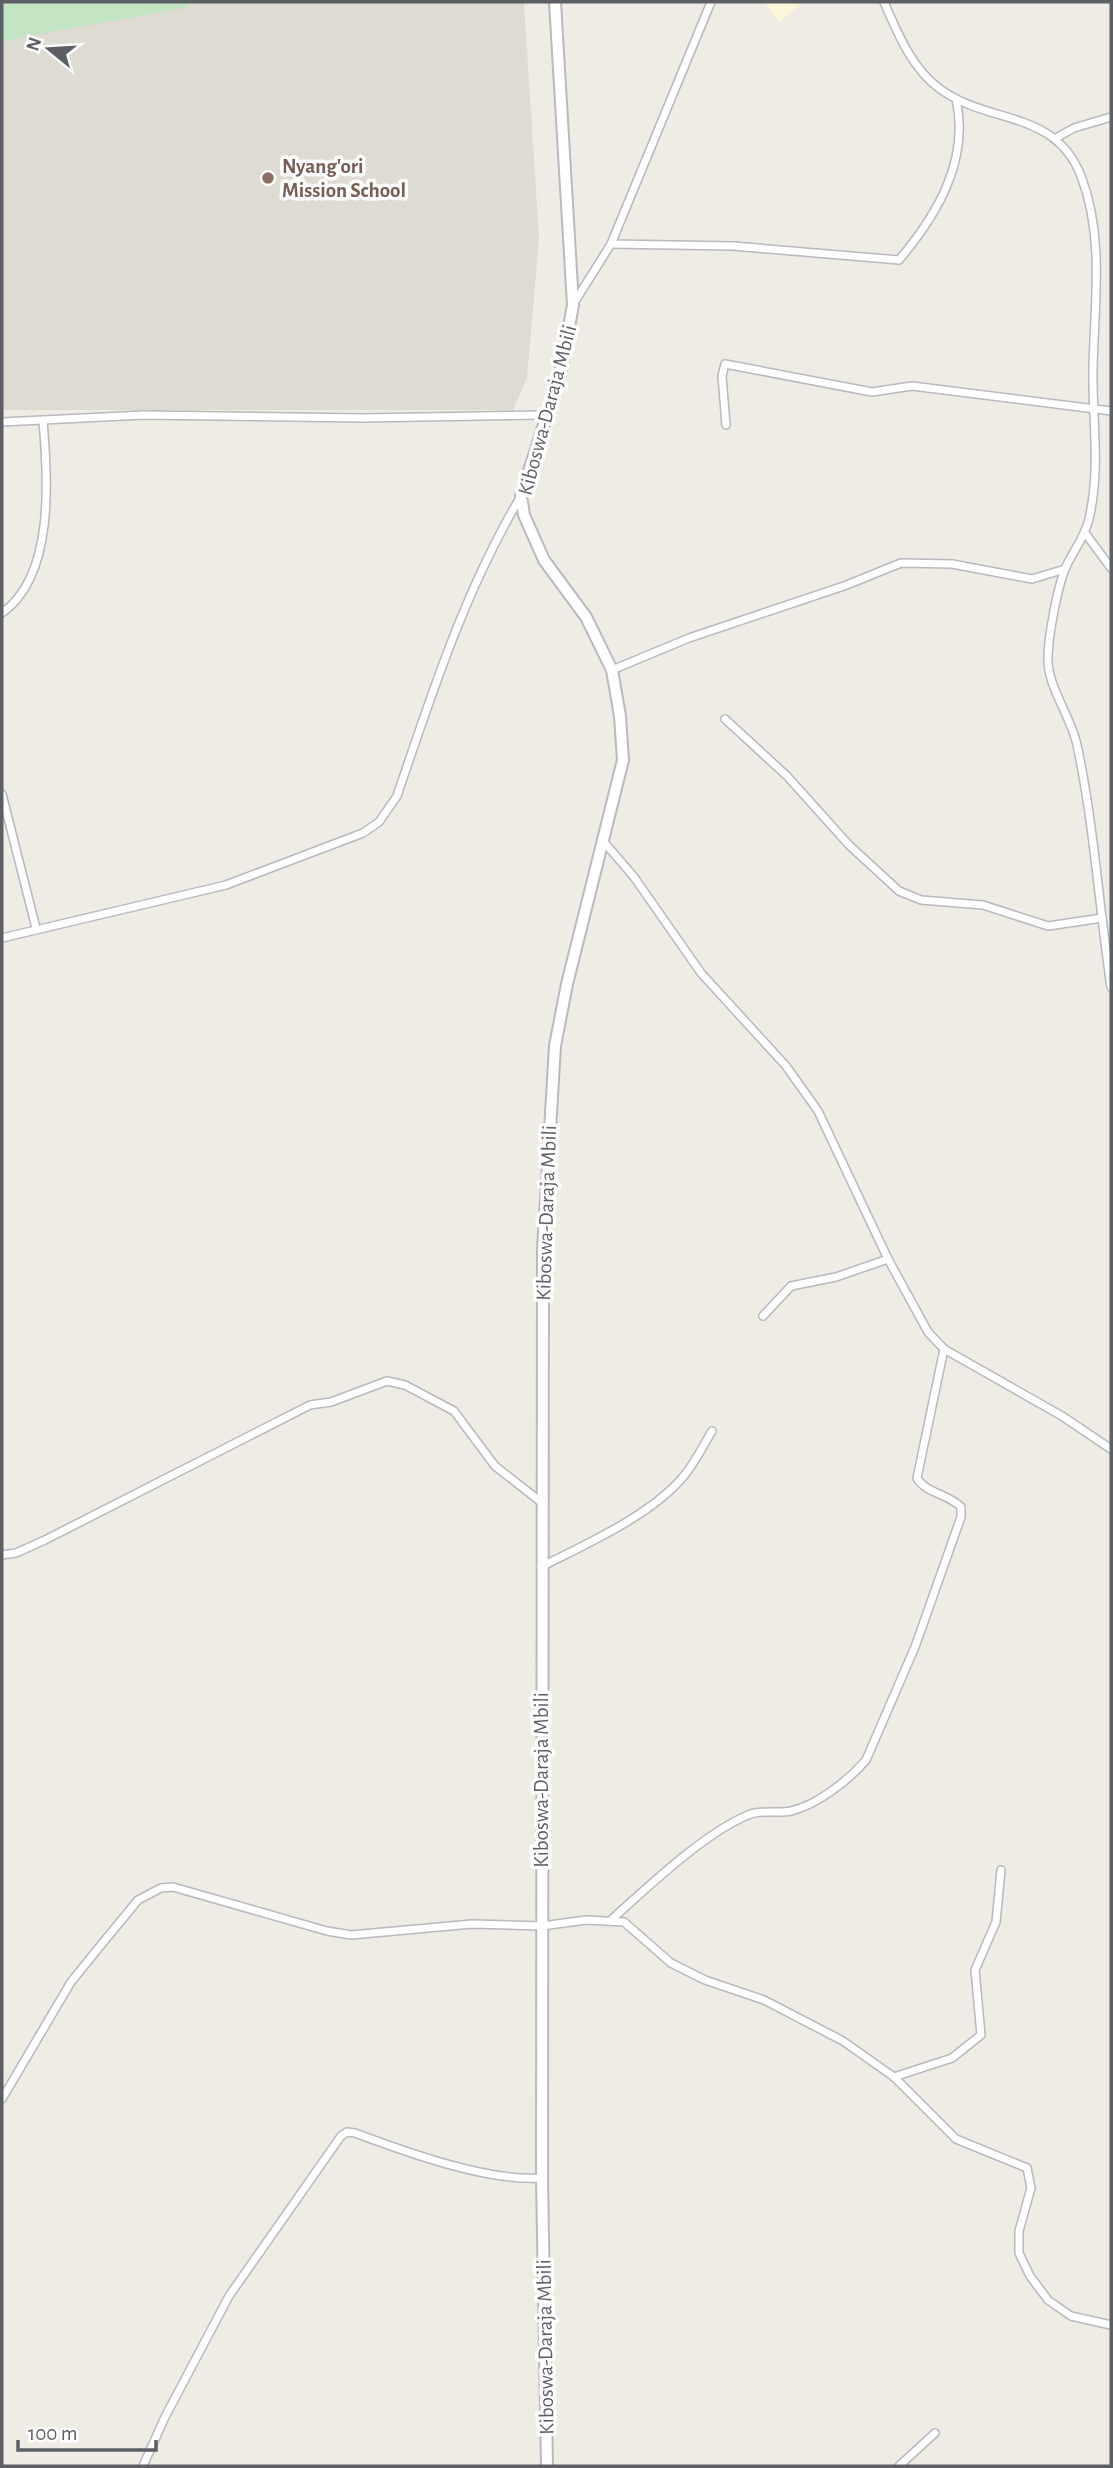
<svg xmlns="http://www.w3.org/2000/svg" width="1113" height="2468" font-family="'Alegreya Sans',sans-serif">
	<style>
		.commercial { fill: #fcf6db }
		.education { fill: #dedbd2 }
		.green { fill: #c2e5c4 }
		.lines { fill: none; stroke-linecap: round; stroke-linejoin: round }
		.minor-casing { stroke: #b7b9be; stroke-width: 10 }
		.secondary-casing { stroke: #b8bac0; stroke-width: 14 }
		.minor { stroke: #fff; stroke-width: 7 }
		.secondary { stroke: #fff; stroke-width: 10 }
		.education-dot { fill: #8d6e63; stroke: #fff; stroke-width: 2.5 }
		.labels { text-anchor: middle; stroke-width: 7; stroke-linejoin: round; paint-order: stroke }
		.education-label { font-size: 21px; font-weight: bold; fill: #785e54; stroke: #fff; text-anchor: start }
		.street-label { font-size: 21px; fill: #5c5f64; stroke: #fff }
	</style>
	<rect width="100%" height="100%" fill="#eeece4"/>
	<polygon class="commercial" points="764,2 803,2 779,23"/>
	<polygon class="education" points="2,2 524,2 539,239 527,378 513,410 2,410"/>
	<polygon class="green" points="2,2 189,2 189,7 2,41"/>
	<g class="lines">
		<defs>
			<g id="minor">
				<path d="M884,2c13,30 28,67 56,87 49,36 115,20 141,87 24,62 13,130 12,193 -1,52 8,97 -4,150 -4,18 -16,32 -24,50 -8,21 -16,63 -17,87 -2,29 23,60 29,89 17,79 22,162 34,242"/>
				<polyline points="1056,138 1074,128 1111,117"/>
				<path d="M611,244l122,2 166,14c38,-45 71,-100 57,-161"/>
				<polyline points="574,303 611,244 711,2"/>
				<polyline points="2,422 144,415 363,418 546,415"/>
				<polyline points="726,425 722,376 725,364 872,392 912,386 1111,411"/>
				<polyline points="1085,533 1111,568"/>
				<path d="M2,613c53,-37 46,-136 41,-192"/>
				<polyline points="612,670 689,638 844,586 901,563 952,564 1032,579 1065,569"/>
				<polyline points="725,719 787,776 849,845 899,891 921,900 983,905 1048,926 1102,918"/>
				<polyline points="2,794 36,928"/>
				<polyline points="604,842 634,877 701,973 786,1066 818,1111 888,1259 928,1332 944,1349 1062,1416 1111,1449"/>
				<path d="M2,938l224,-53 137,-52 16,-11 18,-26c35,-103 68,-206 124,-300"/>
				<polyline points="763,1316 791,1286 836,1277 888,1259"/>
				<polyline points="2,1555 16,1553 45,1540 310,1405 331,1402 387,1381 405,1385 454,1411 495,1466 541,1502"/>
				<path d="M541,1567c45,-23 109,-51 142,-90 12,-14 20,-31 29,-46"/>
				<path d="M612,1919c37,-33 91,-85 136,-104 14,-6 29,-1 43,-4 26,-6 58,-31 75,-51l49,-113 46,-130v-10c-12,-13 -36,-14 -44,-29l27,-129"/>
				<polyline points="894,2077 952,2058 981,2035 975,1970 996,1922 1001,1870"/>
				<polyline points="2,2099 71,1982 101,1945 138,1900 161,1888 173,1887 327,1931 351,1935 472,1924 542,1926 586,1920 624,1922 671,1963 705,1980 764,2000 843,2041 894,2077 956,2139 1027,2168 1031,2188 1019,2231 1019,2253 1030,2276 1048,2300 1071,2316 1111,2325"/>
				<path d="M143,2466l22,-49 64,-121 112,-160 6,-4 8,1c51,19 133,49 187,45"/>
				<polyline points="899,2466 935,2433"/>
			</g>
			<polyline id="secondary" points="547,2466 542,2178 543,1249 555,1046 567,984 623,760 620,716 612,670 586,617 544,560 524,515 521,496 560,375 573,305 555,2"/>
		</defs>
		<use href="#minor" class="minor-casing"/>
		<use href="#secondary" class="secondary-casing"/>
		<use href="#minor" class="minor"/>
		<use href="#secondary" class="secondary"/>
	</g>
	<circle class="education-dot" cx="268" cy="178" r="7"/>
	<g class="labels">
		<g class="education-label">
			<text x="282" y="173">Nyang'ori<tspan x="282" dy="24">Mission School</tspan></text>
		</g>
		<g class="street-label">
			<text transform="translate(547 410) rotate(-75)" y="7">Kiboswa-Daraja Mbili</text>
			<text transform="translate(546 1213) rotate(-88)" y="7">Kiboswa-Daraja Mbili</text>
			<text transform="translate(541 1780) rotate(-90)" y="7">Kiboswa-Daraja Mbili</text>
			<text transform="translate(545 2347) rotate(-91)" y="7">Kiboswa-Daraja Mbili</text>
		</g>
	</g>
	<rect width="1113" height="2468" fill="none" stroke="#5c5f64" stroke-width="7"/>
	<g transform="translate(49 49) rotate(288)" stroke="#ffffff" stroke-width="5" paint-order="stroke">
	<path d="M0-5L12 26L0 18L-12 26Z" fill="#5c5f64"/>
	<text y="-10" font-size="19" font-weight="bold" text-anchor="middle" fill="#5c5f64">N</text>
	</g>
	<path d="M18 2440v10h138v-10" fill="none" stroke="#5c5f64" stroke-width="3.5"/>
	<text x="28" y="2440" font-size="21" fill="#5c5f64" stroke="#ffffff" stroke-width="5" paint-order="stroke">100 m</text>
</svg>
